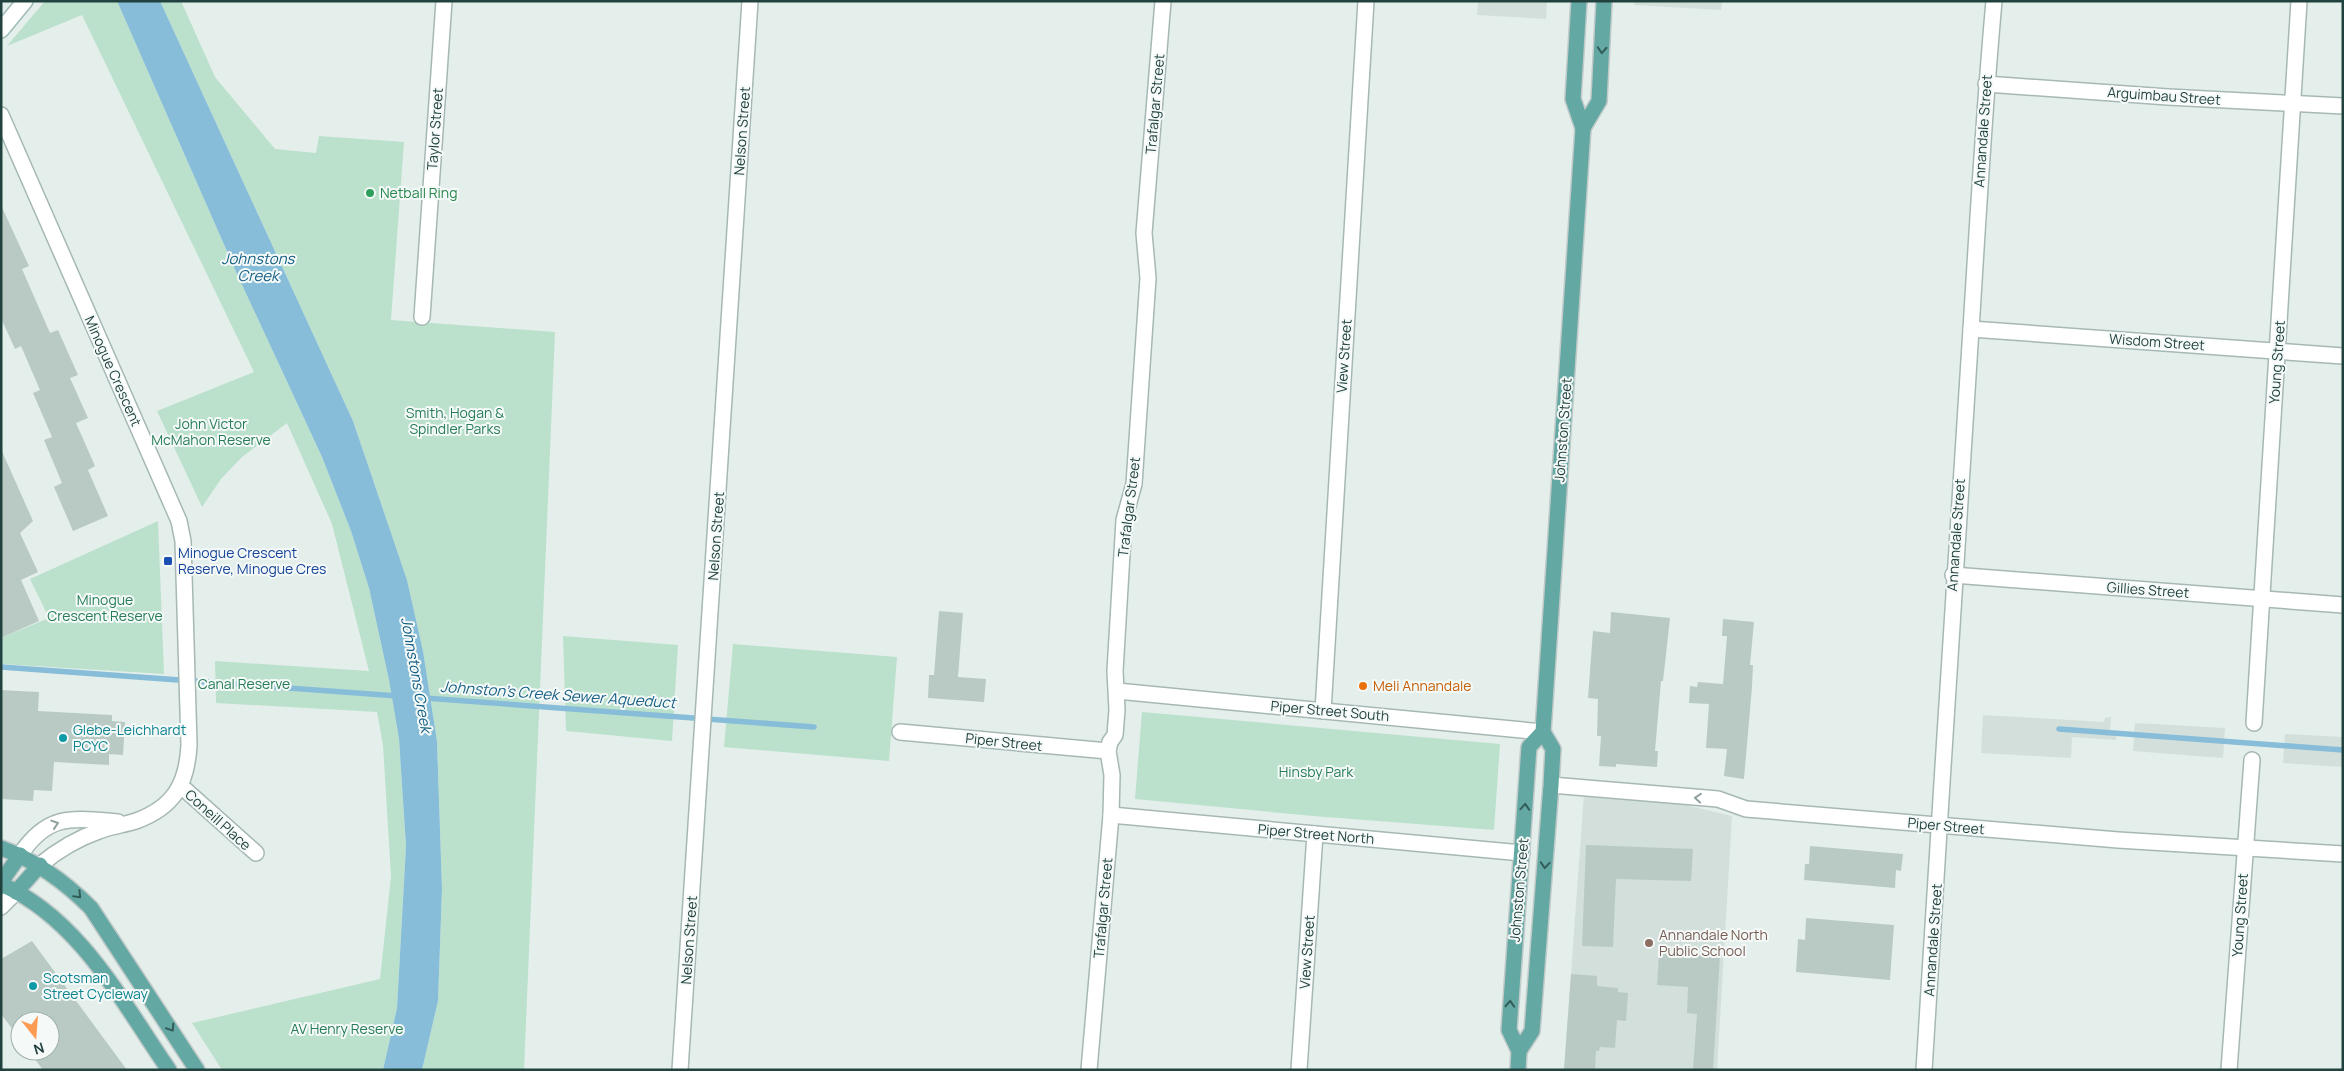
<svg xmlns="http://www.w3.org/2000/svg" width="2344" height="1071" font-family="Manrope,sans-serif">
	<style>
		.built { fill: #d2dfdb }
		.green { fill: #bbe1cc }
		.water { fill: #87bdd8 }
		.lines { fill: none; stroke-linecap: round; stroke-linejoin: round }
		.stream { stroke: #87bdd8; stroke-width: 5.5 }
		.building { fill: #b9cac5 }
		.street-casing { stroke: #a6b8b5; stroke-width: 18 }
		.secondary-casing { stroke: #a1bbb7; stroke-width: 18 }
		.primary-casing { stroke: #c1cac9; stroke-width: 18 }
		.street { stroke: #fff; stroke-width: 15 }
		.secondary { stroke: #fff; stroke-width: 15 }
		.primary { stroke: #64a8a3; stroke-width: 15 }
		.oneway { stroke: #325c58 }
		.oneway2 { stroke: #90a09f }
		.leisure-dot { fill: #2e9e5b; stroke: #f5faf9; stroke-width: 2 }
		.transit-dot { fill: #1a4fb4; stroke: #f5faf9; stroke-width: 2 }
		.food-dot { fill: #e8710a; stroke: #f5faf9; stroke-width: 2 }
		.culture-dot { fill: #0f9aa8; stroke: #f5faf9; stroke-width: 2 }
		.education-dot { fill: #8d6e63; stroke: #f5faf9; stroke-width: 2 }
		.labels { text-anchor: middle; stroke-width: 4; stroke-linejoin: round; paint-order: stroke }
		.street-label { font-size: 14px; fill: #21423f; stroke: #f5faf9 }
		.leisure-label { font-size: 14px; fill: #27864d; stroke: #f5faf9; text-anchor: start }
		.park-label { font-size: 14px; fill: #277d58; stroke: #f5faf9 }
		.transit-label { font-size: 14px; fill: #164399; stroke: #f5faf9; text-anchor: start }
		.food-label { font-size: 14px; fill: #c56008; stroke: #f5faf9; text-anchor: start }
		.culture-label { font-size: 14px; fill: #0d838f; stroke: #f5faf9; text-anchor: start }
		.education-label { font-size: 14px; fill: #785e54; stroke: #f5faf9; text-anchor: start }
		.water-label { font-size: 15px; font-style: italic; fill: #155e85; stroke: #f5faf9 }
	</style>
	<rect width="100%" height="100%" fill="#e4efec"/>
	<g class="built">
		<polygon points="1478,1 1547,1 1546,19 1477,15"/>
		<polygon points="1635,1 1722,1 1721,10 1634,5"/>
		<polygon points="1983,715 2104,722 2105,718 2111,717 2110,730 2117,731 2116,740 2072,737 2071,758 1981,753"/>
		<polygon points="2135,723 2225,728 2223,758 2133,751"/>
		<polygon points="2285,734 2343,737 2343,767 2283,763"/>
		<polygon points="1584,794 1673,802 1732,816 1717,1070 1564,1070"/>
	</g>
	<g class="green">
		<polygon points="45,1 117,1 237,274 322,457 351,531 369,588 389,680 399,739 406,846 397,1008 383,1070 222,1070 192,1023 380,979 391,876 383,745 377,712 216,703 215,661 369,671 332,524 287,423 242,457 221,479 202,507 157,411 254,372 82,15 7,46"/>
		<polygon points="160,1 181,1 215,77 275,149 316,153 319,136 404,142 391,320 555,332 524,1070 422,1070 438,1001 442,889 437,741 423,651 407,580 353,421"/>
		<polygon points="158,521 164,674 1,664 1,638 49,618 30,579"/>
		<polygon points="563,636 678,645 672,741 566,731"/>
		<polygon points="733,644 897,657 889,761 724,747"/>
		<polygon points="1142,712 1500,744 1494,830 1313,816 1135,799"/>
	</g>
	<polygon class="water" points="117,1 160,1 353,421 407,580 423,651 437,741 442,889 438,1001 422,1070 383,1070 397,1008 406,846 399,739 389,680 369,588 351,531 322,457 237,274"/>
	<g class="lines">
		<g class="stream">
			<polyline points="1,667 398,696"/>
			<polyline points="425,698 814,727"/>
			<polyline points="2059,729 2343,750"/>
		</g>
	</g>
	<g class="building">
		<polygon points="1,205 29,266 22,269 50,333 58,330 78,375 70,378 88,418 76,423 95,466 88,470 108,516 73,531 54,487 62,483 44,440 52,437 33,393 40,390 21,346 15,349 1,318"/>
		<polygon points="1,449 33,521 20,533 38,572 21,580 39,621 1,638"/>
		<polygon points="939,611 963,613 958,677 986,679 984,702 928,698 929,675 934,675"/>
		<polygon points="1611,612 1670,618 1663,681 1661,681 1655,751 1658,751 1657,767 1616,764 1616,767 1599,766 1601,736 1597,736 1598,699 1588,698 1593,631 1610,633"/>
		<polygon points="1723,619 1754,622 1750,665 1753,665 1752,687 1744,779 1724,776 1727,749 1706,748 1709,704 1689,703 1690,686 1697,687 1698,682 1723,684 1727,636 1722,636"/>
		<polygon points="1,690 39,692 38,711 112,715 112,721 125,722 123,755 109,754 109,765 54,762 52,791 34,790 33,801 1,799"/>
		<polygon points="1586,845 1693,849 1691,881 1616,879 1613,947 1582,946"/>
		<polygon points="1810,846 1903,854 1901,871 1896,870 1895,888 1804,880 1805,864 1809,864"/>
		<polygon points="1806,918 1894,925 1890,980 1796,972 1798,939 1805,940"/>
		<polygon points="32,941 127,1070 43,1070 29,1051 50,1051 50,1021 20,1021 20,1039 1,1014 1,959"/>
		<polygon points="1659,952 1720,956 1713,1070 1693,1070 1697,1014 1687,1013 1688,987 1657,985"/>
		<polygon points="1571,974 1597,976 1597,986 1618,988 1618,992 1628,993 1626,1021 1617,1020 1615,1048 1600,1047 1599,1051 1596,1051 1595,1070 1564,1070"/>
	</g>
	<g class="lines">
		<defs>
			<g id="street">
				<polyline points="1986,84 2168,97 2343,106"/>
				<path d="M1,115l178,406 4,20 6,204c-2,39 -15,62 -53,76 -12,4 -25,5 -37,10 -23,8 -41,19 -59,34"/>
				<polyline points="422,317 444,1"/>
				<polyline points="1971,329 2343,356"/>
				<polyline points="1953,575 2343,605"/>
				<polyline points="1117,691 1543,732"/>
				<polyline points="1323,711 1366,1"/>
				<polyline points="2254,723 2299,1"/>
				<polyline points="900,732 1108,751"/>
				<polyline points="1551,785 1718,799 1746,809 2118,840 2343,854"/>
				<polyline points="181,786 256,853"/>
				<polyline points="1111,815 1522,853"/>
				<path d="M20,855c28,-42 52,-37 98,-33"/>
				<polyline points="1,907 16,892"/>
				<polyline points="680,1070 750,1"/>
				<polyline points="1089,1070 1111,815 1112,775 1108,751 1110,742 1115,735 1117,710 1115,671 1124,520 1134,484 1148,278 1144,233 1163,1"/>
				<polyline points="1299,1070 1315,834"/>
				<path d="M1924,1070c16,-247 30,-494 47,-741 7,-110 13,-219 23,-328"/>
				<polyline points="2229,1070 2252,760"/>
			</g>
			<polyline id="secondary" points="1,30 25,1"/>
			<g id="primary">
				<polyline points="1583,128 1599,101 1604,1"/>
				<path d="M1,848c36,13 64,34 90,60l106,162"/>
				<polyline points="1,882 20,855"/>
				<path d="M1,884c79,35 121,118 168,186"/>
				<polyline points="16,892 40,865"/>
				<polyline points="1519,1051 1532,1031 1551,785 1553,749 1543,732 1583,128 1573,99 1579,1"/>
				<polyline points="1518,1070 1519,1051 1509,1030 1529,747 1543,732"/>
			</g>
		</defs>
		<use href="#street" class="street-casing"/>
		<use href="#secondary" class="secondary-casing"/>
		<use href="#primary" class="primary-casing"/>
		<use href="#street" class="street"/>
		<use href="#secondary" class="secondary"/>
		<use href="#primary" class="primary"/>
	</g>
	<defs><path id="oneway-chevron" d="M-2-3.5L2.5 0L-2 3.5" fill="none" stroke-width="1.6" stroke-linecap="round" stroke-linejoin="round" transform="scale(1.25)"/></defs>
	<g class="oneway">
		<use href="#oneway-chevron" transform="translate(1602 50) rotate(93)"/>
		<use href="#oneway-chevron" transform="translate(1525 807) rotate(-86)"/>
		<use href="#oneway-chevron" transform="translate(1545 865) rotate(94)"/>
		<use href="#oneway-chevron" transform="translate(78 895) rotate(45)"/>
		<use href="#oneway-chevron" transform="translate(1510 1004) rotate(-87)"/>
		<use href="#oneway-chevron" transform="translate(171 1028) rotate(57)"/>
	</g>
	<g class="oneway2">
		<use href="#oneway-chevron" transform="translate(1698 798) rotate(-175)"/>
		<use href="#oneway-chevron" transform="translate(55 824) rotate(-18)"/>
	</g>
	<circle class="leisure-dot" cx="370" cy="193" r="5"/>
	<rect class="transit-dot" x="163" y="556" width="10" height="10" rx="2.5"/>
	<circle class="food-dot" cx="1363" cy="686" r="5"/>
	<g class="culture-dot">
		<circle cx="63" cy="738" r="5"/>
		<circle cx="33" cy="986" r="5"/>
	</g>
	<circle class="education-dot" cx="1649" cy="943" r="5"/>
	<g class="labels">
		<g class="street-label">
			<text transform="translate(2164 96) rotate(4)" y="5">Arguimbau Street</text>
			<text transform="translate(1155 104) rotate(-85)" y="5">Trafalgar Street</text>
			<text transform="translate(435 129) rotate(-86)" y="5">Taylor Street</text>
			<text transform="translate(742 131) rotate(-86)" y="5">Nelson Street</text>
			<text transform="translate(1983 131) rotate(-86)" y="5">Annandale Street</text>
			<text transform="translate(2157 342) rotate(4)" y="5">Wisdom Street</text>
			<text transform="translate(1344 356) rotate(-86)" y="5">View Street</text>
			<text transform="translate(2277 362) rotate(-86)" y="5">Young Street</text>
			<text transform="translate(113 371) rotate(66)" y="5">Minogue Crescent</text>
			<text transform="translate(1563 430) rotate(-86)" y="5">Johnston Street</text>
			<text transform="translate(1129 507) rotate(-83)" y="5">Trafalgar Street</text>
			<text transform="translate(1956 535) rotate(-86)" y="5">Annandale Street</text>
			<text transform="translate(716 536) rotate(-86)" y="5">Nelson Street</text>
			<text transform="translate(2148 590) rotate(4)" y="5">Gillies Street</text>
			<text transform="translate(1330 711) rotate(5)" y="5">Piper Street South</text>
			<text transform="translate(1004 742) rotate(6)" y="5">Piper Street</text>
			<text transform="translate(218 820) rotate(42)" y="5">Coneill Place</text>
			<text transform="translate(1946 826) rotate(5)" y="5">Piper Street</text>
			<text transform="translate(1316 834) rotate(5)" y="5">Piper Street North</text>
			<text transform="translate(1519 890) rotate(-85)" y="5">Johnston Street</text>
			<text transform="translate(1103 908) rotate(-85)" y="5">Trafalgar Street</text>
			<text transform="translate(2240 915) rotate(-86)" y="5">Young Street</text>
			<text transform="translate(689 940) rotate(-86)" y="5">Nelson Street</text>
			<text transform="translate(1933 940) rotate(-86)" y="5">Annandale Street</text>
			<text transform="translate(1307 952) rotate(-86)" y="5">View Street</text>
		</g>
		<g class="leisure-label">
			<text x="380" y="198">Netball Ring</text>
		</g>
		<g class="park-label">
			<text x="455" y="418">Smith, Hogan &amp;<tspan x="455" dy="16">Spindler Parks</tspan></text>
			<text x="211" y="429">John Victor<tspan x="211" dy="16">McMahon Reserve</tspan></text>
			<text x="105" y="605">Minogue<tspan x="105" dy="16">Crescent Reserve</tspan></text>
			<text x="244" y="689">Canal Reserve</text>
			<text x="1316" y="777">Hinsby Park</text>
			<text x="347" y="1034">AV Henry Reserve</text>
		</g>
		<g class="transit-label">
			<text x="178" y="558">Minogue Crescent<tspan x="178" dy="16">Reserve, Minogue Cres</tspan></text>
		</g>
		<g class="food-label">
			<text x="1373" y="691">Meli Annandale</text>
		</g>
		<g class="culture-label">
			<text x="73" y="735">Glebe-Leichhardt<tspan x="73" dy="16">PCYC</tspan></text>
			<text x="43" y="983">Scotsman<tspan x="43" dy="16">Street Cycleway</tspan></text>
		</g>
		<g class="education-label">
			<text x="1659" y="940">Annandale North<tspan x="1659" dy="16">Public School</tspan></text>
		</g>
		<g class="water-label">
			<text x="258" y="264">Johnstons<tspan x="258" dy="17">Creek</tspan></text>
			<text transform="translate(416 675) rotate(80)" y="5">Johnstons Creek</text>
			<text transform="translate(558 695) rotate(4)" y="5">Johnston's Creek Sewer Aqueduct</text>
		</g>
	</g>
	<rect width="2344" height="1071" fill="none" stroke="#21423f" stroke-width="5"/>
	<g transform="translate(35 1036) rotate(163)"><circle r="24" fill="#f5faf9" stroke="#a0b0af"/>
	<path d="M0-4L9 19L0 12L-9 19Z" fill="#fe9b53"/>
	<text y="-8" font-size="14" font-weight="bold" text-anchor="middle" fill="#21423f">N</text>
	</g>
</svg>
